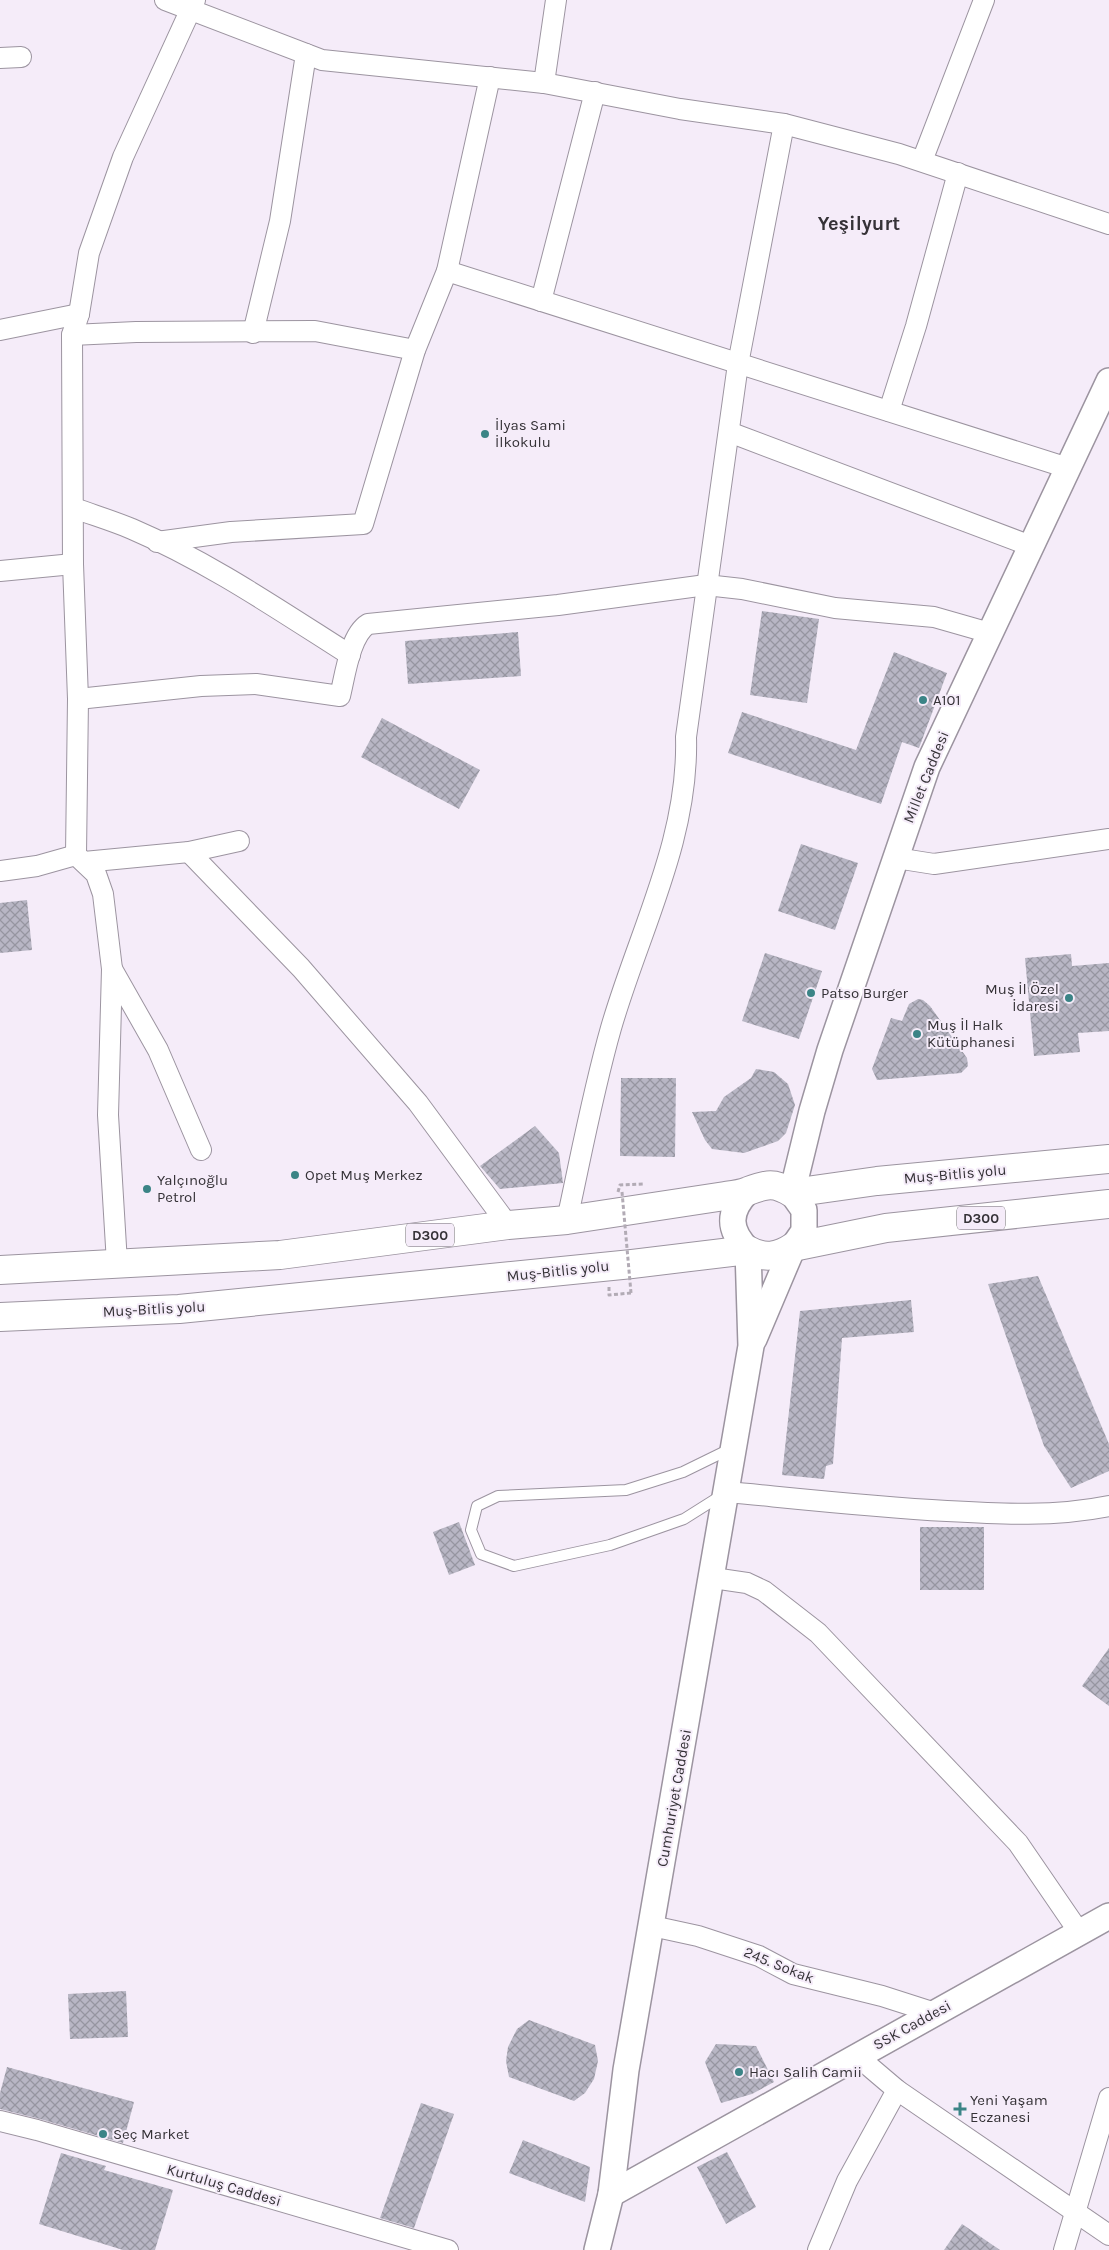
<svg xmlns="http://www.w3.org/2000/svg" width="1109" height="2250" font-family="Karla,sans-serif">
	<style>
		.building { fill: url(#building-cross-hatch) }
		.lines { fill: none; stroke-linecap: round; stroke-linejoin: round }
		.service-casing { stroke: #9c94a0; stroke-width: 12 }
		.minor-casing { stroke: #9c94a0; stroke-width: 22 }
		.tertiary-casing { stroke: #9c94a0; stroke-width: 28 }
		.trunk-casing { stroke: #9c94a0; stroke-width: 30 }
		.path { stroke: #b2abb5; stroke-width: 3; stroke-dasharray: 4 2.5; stroke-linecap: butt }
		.service { stroke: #fff; stroke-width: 10 }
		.minor { stroke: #fff; stroke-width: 20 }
		.tertiary { stroke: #fff; stroke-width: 25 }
		.trunk { stroke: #fff; stroke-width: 28 }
		.path-bridge { stroke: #b2abb5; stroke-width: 3; stroke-dasharray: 4 2.5; stroke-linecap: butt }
		.poi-dot { fill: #3b8486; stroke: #f5ecf9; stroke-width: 2 }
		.labels { text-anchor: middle; stroke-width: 4; stroke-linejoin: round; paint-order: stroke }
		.shield { fill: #f5ecf9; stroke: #6f6a71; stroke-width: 1 }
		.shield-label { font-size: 14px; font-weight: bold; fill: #353237 }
		.poi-label { font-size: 15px; fill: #353237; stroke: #f5ecf9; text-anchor: start }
		.street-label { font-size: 15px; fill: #353237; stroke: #f5ecf9 }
		.district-label { font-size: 20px; font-weight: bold; fill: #353237; stroke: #f5ecf9 }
	</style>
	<defs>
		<pattern id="building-cross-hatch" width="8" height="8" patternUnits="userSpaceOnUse" patternTransform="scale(1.25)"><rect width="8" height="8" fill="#b8b6c4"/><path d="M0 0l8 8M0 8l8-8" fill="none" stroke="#9695a0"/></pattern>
	</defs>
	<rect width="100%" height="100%" fill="#f5ecf9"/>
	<g class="building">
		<polygon points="762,611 819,619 807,703 750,695"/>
		<polygon points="518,632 521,676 408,684 405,641"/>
		<polygon points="894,652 947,673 919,748 902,742 881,804 728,753 742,712 856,750"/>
		<polygon points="382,718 480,770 459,809 361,757"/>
		<polygon points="801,844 858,863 835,930 778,911"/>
		<polygon points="27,900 32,950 0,953 0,903"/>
		<polygon points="765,953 822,971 799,1039 742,1021"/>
		<polygon points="1071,954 1072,966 1109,963 1109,1031 1078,1033 1080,1052 1034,1056 1025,958"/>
		<polygon points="918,999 923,1000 930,1006 967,1058 968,1066 961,1073 877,1080 872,1069 891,1018 902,1021 909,1004"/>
		<polygon points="756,1069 774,1072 788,1084 795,1105 786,1133 778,1141 744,1153 712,1149 705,1140 692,1112 716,1111 724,1097 751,1078"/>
		<polygon points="621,1078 676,1078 675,1157 620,1156"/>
		<polygon points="535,1126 559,1153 563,1183 500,1189 480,1166"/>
		<polygon points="1038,1276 1109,1444 1109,1471 1071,1488 1044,1446 988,1284"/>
		<polygon points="911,1300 914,1332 842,1338 833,1464 826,1466 824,1479 782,1475 800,1311"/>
		<polygon points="459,1522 475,1565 449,1575 433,1532"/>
		<rect x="920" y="1527" width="64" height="63"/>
		<polygon points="1109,1648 1109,1706 1082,1686"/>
		<polygon points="126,1991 128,2037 70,2039 68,1994"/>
		<polygon points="529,2020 595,2045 598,2061 594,2079 585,2093 574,2101 509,2077 506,2061 508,2047 517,2029"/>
		<polygon points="716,2044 756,2046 774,2082 752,2094 721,2103 705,2062"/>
		<polygon points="7,2067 134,2102 123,2143 40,2119 0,2109 0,2093"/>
		<polygon points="421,2103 454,2114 414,2228 380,2218"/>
		<polygon points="523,2140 590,2167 585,2202 509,2173"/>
		<polygon points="727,2152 756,2207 726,2224 697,2167"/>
		<polygon points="61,2153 106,2166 104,2170 173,2190 155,2250 123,2250 39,2224"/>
		<polygon points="962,2224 1000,2250 944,2250"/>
	</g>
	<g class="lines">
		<defs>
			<polyline id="service" points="722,1495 684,1519 610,1545 514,1566 481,1554 471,1530 477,1506 498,1496 626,1490 683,1472 730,1449"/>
			<g id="minor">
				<polyline points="165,0 322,60 544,83 680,109 784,124 899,154 1109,224"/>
				<polyline points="0,58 21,57"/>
				<polyline points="544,83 556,0"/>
				<polyline points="922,161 984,0"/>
				<polyline points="447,271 1068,468"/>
				<polyline points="541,301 595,92"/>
				<polyline points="0,330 79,314"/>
				<polyline points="253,333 280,221 306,54"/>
				<polyline points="72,335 136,332 315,331 415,350"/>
				<polyline points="889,411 916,326 958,173"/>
				<polyline points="729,432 1031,546"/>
				<path d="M74,508c19,7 39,13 58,21 77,33 147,81 218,126"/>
				<polyline points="157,542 231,532 363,524 415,350 447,271 490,77"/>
				<polyline points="0,571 73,564"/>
				<path d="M78,699l123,-13 55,-2 84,12c5,-20 10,-61 28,-72l190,-19 148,-20 36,4 93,19 99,9 56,16"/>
				<polyline points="189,852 301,968 418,1103 508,1225"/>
				<polyline points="896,858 934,864 1109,839"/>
				<polyline points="84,862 189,852 239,841"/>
				<polyline points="0,871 37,866 76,855"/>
				<polyline points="112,969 158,1050 201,1150"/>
				<path d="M567,1220c14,-64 26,-129 44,-192 28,-97 78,-188 75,-291l52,-373 46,-240"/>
				<polyline points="117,1263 108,1115 112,969 103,894 96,874 76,855 78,699 73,564 72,335 79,314 89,253 123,157 195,0"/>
				<path d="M728,1492c73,7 145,15 219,19 54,3 108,6 162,-5"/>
				<polyline points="713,1578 747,1583 764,1591 818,1633 1018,1843 1079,1932"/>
				<polyline points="652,1926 698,1936 759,1956 793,1974 882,1996 935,2013"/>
				<polyline points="857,2056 897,2090 1109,2235"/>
				<polyline points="0,2121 37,2130 448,2250"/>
				<polyline points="818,2250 847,2181 897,2090"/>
				<polyline points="1064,2250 1109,2098"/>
			</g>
			<g id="tertiary">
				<polyline points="754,1339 793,1247 804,1231 804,1210 792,1193 812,1111 830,1050 927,767 1109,381"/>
				<polyline points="611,2194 1109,1916"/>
				<path d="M597,2250l14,-56 15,-124 125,-724 -3,-96c-20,-20 -20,-38 -1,-58"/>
			</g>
			<g id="trunk">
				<path d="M0,1270l280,-15 228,-30 59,-5 158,-24c7,-1 16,-2 23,-5 19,-7 26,-9 44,2l85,-12 232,-22"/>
				<path d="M0,1317l179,-8 453,-45 116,-14c16,9 30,7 45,-3l93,-19 223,-24"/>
			</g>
		</defs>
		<use href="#service" class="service-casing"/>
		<use href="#minor" class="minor-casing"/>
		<use href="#tertiary" class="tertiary-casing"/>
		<use href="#trunk" class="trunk-casing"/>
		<g class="path">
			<polyline points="618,1192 620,1185 644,1184"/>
			<polyline points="609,1287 609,1295 631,1293"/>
		</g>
		<use href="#service" class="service"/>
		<use href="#minor" class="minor"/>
		<use href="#tertiary" class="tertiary"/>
		<use href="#trunk" class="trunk"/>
		<polyline class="path-bridge" points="622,1192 631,1293"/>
	</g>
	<g class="poi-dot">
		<circle cx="485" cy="434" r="5"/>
		<circle cx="923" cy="700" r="5"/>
		<circle cx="811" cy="993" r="5"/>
		<circle cx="1069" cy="998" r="5"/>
		<circle cx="917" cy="1034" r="5"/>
		<circle cx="295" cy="1175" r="5"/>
		<circle cx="147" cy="1189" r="5"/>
		<circle cx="739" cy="2072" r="5"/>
		<path d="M957.5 2101.5h5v5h5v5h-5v5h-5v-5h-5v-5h5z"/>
		<circle cx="103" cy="2134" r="5"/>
	</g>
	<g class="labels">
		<g class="shield">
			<rect x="957" y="1206.5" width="48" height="23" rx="4"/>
			<rect x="406" y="1223.5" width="48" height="23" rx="4"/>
		</g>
		<g class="shield-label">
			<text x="981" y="1223">D300</text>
			<text x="430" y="1240">D300</text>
		</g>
		<g class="poi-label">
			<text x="495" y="430">İlyas Sami<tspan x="495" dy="17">İlkokulu</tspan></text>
			<text x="933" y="705">A101</text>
			<text x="1059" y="994" text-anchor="end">Muş İl Özel<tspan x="1059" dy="17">İdaresi</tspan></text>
			<text x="821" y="998">Patso Burger</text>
			<text x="927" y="1030">Muş İl Halk<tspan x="927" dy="17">Kütüphanesi</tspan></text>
			<text x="305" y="1180">Opet Muş Merkez</text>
			<text x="157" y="1185">Yalçınoğlu<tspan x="157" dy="17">Petrol</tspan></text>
			<text x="749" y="2077">Hacı Salih Camii</text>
			<text x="970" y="2105">Yeni Yaşam<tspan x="970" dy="17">Eczanesi</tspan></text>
			<text x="113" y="2139">Seç Market</text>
		</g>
		<g class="street-label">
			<text transform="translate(926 777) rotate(-68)" y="5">Millet Caddesi</text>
			<text transform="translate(955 1174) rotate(-5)" y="5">Muş-Bitlis yolu</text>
			<text transform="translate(558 1271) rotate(-6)" y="5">Muş-Bitlis yolu</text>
			<text transform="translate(154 1309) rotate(-3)" y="5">Muş-Bitlis yolu</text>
			<text transform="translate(674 1798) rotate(-80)" y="5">Cumhuriyet Caddesi</text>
			<text transform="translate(779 1965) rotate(22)" y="5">245. Sokak</text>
			<text transform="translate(912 2025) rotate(-29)" y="5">SSK Caddesi</text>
			<text transform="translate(224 2185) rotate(16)" y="5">Kurtuluş Caddesi</text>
		</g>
		<g class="district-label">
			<text x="859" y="230">Yeşilyurt</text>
		</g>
	</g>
</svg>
